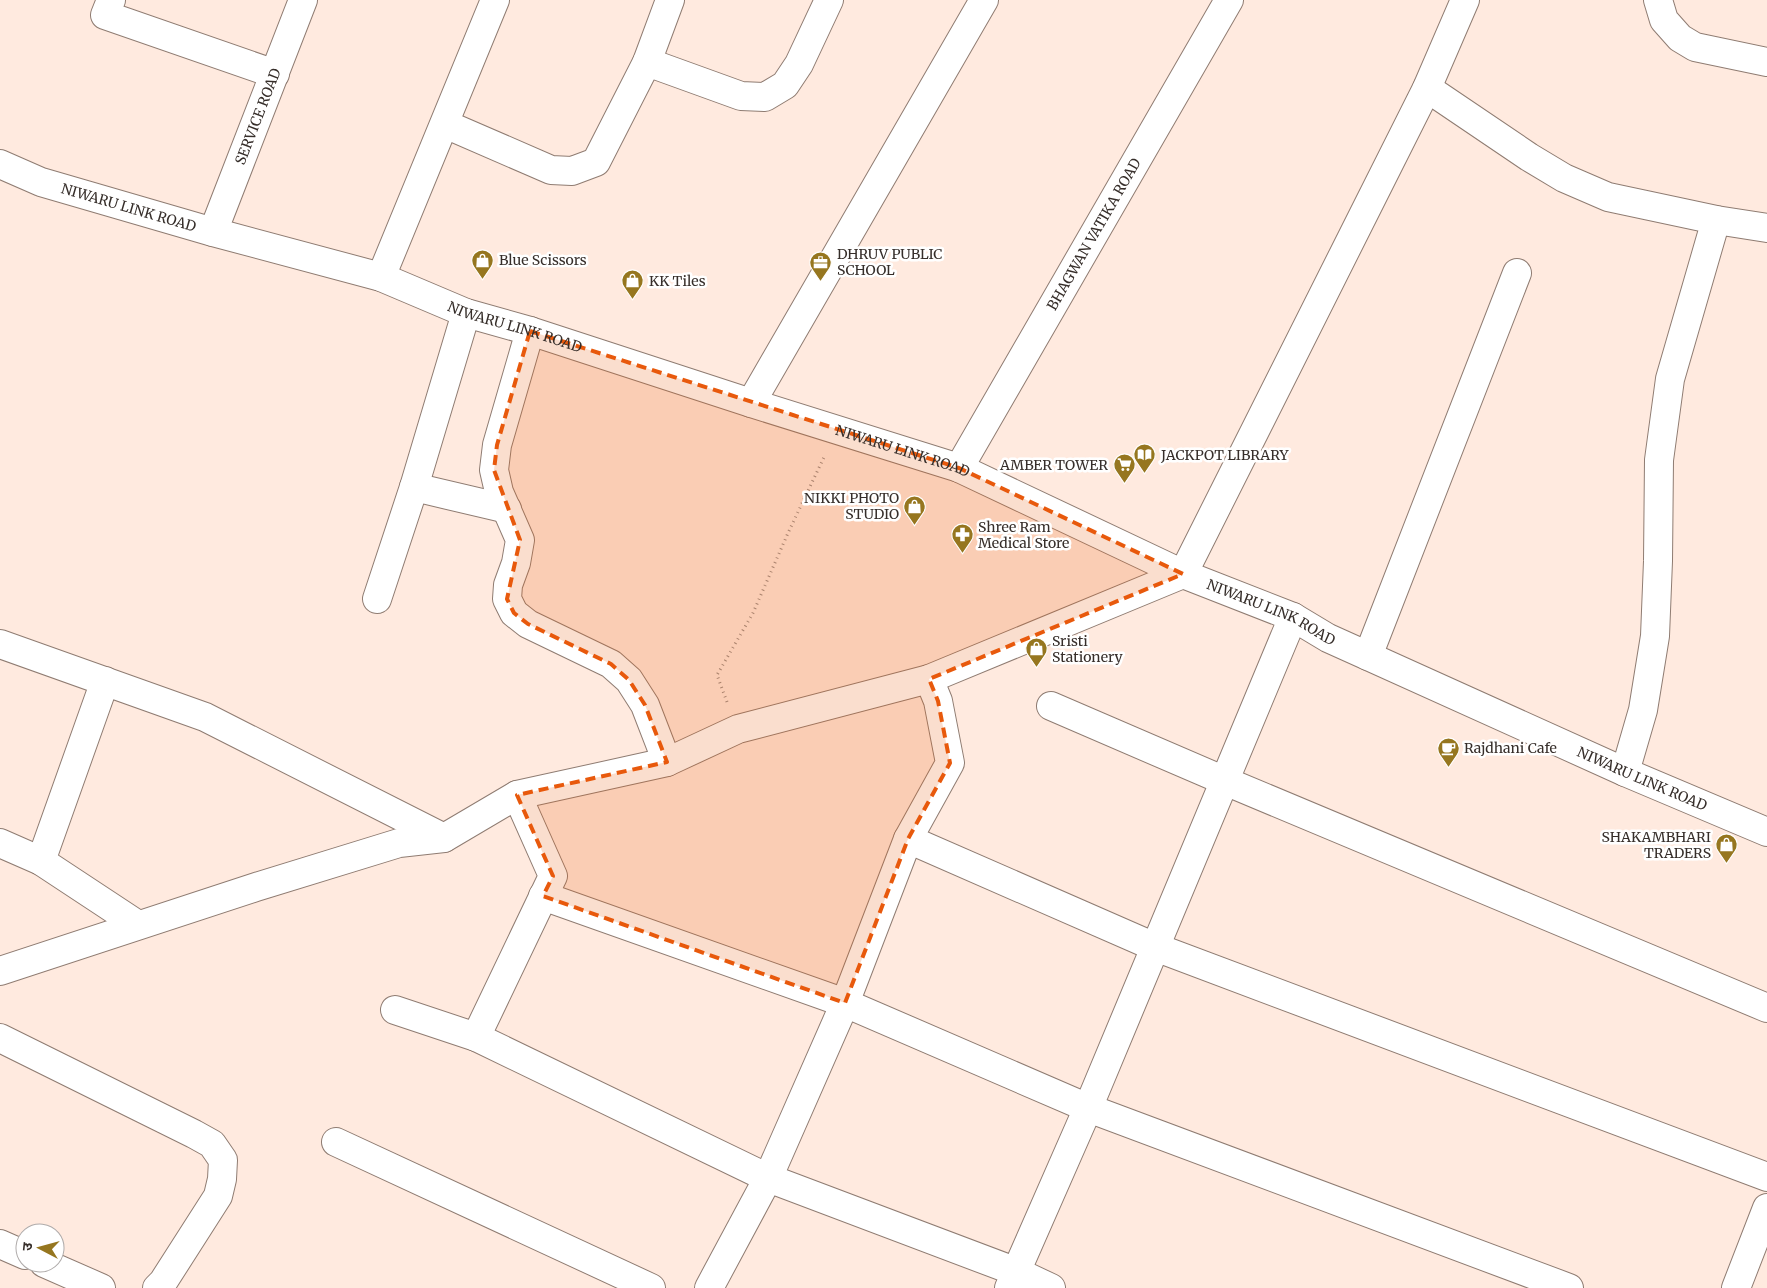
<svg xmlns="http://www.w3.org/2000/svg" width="1767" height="1288" font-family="Merriweather,'Noto Sans Devanagari',serif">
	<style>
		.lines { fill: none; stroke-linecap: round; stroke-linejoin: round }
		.minor-casing { stroke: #8f7c72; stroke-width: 30 }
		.tertiary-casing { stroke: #8f7c72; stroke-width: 30 }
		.path { stroke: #9c8d86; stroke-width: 3; stroke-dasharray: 1 4; stroke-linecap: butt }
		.minor { stroke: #fff; stroke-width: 28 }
		.tertiary { stroke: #fff; stroke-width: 28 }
		.marked { fill: #e8590c; fill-opacity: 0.2; stroke: #e8590c; stroke-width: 4; stroke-dasharray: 10 6; stroke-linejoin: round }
		.labels { text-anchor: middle; stroke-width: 5; stroke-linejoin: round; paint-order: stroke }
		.street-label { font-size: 14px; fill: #362e2a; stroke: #fff }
		.poi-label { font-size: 14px; fill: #362e2a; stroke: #fff; text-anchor: start }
	</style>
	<rect width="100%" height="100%" fill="#ffeadf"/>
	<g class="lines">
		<defs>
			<g id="minor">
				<polyline points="111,0 105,15 275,74"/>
				<polyline points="1658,0 1664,20 1680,38 1695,47 1767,62"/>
				<polyline points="647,62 741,96 765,97 785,85 799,64 829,0"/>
				<polyline points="1427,88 1529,157 1564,178 1608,197 1716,220 1767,228"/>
				<polyline points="445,124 551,170 572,171 596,162 647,62 670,0"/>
				<path id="s1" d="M213,232l90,-232"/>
				<polyline points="381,277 495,0"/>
				<polyline points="530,331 497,445 494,470 499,492 520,540 516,563 508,585 507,599 514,613 528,624 611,664 629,680 645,705 667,762"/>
				<polyline points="751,403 984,0"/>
				<path id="s2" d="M959,468l270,-468"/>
				<polyline points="414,487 507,509"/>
				<polyline points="377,599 414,487 466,313"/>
				<polyline points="0,644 205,717 444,838"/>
				<polyline points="1368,656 1517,273"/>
				<polyline points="1051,706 1225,781 1767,1008"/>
				<polyline points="1625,772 1643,710 1655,636 1658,561 1659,460 1670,379 1716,220"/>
				<polyline points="908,839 1155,947 1767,1177"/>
				<polyline points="0,843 41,861 138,925"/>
				<polyline points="41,861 105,681"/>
				<polyline points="543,896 845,1003 1088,1108 1569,1288"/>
				<polyline points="0,971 256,887 399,843 444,838 517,795 667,762 738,729 929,679 1183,574 1427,88 1465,0"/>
				<polyline points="395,1010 476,1037 768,1178 1017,1272 1051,1288"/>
				<polyline points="476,1037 553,876 517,795"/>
				<polyline points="0,1038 194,1134 212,1144 223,1160 222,1179 218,1196 163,1282 157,1288"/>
				<polyline points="336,1142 651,1288"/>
				<polyline points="0,1244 25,1255"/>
				<polyline points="44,1263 101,1288"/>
				<polyline points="709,1288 768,1178 845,1003 908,839 950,763 938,701 929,679"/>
				<polyline points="1009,1288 1088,1108 1293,617"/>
				<polyline points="1736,1288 1767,1208"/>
			</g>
			<g id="tertiary">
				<path id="s3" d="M0,164l41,18 172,50 168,45 85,36 64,18 221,72 208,65 224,106 110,43 35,21 40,18 257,116 142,60"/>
			</g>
		</defs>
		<use href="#minor" class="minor-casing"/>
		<use href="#tertiary" class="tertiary-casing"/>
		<polyline class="path" points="727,702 717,675 753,613 788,533 825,455"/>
		<use href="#minor" class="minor"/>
		<use href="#tertiary" class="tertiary"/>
	</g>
	<path class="marked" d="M530,331l429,137 224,106 -254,105 9,22 12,62 -42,76 -63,164 -302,-107 10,-20 -36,-81 150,-33 -22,-57 -16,-25 -18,-16 -83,-40 -14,-11 -7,-14 13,-59 -26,-70 3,-25z"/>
	<defs>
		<symbol id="shop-pin" viewBox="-11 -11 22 30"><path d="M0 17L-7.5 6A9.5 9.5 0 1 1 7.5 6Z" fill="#96761f" stroke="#fff"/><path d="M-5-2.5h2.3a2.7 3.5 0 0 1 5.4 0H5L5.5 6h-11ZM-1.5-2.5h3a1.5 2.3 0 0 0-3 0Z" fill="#fff"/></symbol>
		<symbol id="office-pin" viewBox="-11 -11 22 30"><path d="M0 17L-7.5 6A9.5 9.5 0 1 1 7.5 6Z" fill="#96761f" stroke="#fff"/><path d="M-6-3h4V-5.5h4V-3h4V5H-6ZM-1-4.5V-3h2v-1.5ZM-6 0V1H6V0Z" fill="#fff"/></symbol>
		<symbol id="library-pin" viewBox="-11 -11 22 30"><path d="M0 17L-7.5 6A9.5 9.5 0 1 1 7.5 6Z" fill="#96761f" stroke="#fff"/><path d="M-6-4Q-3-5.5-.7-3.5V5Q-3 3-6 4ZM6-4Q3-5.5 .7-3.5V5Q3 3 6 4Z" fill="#fff"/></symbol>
		<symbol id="supermarket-pin" viewBox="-11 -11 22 30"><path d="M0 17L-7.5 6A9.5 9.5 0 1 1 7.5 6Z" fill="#96761f" stroke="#fff"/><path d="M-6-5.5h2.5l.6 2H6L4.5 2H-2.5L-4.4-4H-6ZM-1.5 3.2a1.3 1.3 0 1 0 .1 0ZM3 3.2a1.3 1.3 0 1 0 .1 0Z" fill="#fff"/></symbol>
		<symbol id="pharmacy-pin" viewBox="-11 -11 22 30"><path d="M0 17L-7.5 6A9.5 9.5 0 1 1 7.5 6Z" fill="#96761f" stroke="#fff"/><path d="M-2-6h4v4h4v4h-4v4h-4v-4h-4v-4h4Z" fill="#fff"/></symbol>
		<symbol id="cafe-pin" viewBox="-11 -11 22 30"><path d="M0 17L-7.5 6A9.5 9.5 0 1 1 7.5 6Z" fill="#96761f" stroke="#fff"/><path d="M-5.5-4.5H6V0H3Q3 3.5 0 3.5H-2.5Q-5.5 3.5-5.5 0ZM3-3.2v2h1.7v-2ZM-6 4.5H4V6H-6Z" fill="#fff"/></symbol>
	</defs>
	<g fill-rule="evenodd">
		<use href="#shop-pin" x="470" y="248" width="25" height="34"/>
		<use href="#office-pin" x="808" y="250" width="25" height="34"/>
		<use href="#shop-pin" x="620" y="268" width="25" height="34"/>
		<use href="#library-pin" x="1132" y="442" width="25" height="34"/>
		<use href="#supermarket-pin" x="1112" y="452" width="25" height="34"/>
		<use href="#shop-pin" x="902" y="494" width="25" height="34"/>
		<use href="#pharmacy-pin" x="950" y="522" width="25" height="34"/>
		<use href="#shop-pin" x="1024" y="636" width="25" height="34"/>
		<use href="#cafe-pin" x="1436" y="736" width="25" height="34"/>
		<use href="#shop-pin" x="1714" y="832" width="25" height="34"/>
	</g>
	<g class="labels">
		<g class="street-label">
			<text dy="5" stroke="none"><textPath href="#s1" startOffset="124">SERVICE ROAD</textPath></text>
			<text dy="5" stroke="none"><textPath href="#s3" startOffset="136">NIWARU LINK ROAD</textPath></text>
			<text dy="5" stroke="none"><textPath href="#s2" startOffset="270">BHAGWAN VATIKA ROAD</textPath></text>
			<text dy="5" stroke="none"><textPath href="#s3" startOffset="541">NIWARU LINK ROAD</textPath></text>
			<text dy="5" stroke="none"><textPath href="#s3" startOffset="948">NIWARU LINK ROAD</textPath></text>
			<text dy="5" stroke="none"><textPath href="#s3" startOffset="1351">NIWARU LINK ROAD</textPath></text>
			<text dy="5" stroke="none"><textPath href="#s3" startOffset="1758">NIWARU LINK ROAD</textPath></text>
		</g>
		<g class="poi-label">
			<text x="837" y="259">DHRUV PUBLIC<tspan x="837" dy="16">SCHOOL</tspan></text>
			<text x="499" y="265">Blue Scissors</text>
			<text x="649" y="286">KK Tiles</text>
			<text x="1161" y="460">JACKPOT LIBRARY</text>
			<text x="1108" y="470" text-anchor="end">AMBER TOWER</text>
			<text x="899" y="503" text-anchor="end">NIKKI PHOTO<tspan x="899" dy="16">STUDIO</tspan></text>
			<text x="978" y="532">Shree Ram<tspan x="978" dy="16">Medical Store</tspan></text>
			<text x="1052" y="646">Sristi<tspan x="1052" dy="16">Stationery</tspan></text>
			<text x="1464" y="753">Rajdhani Cafe</text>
			<text x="1711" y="842" text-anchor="end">SHAKAMBHARI<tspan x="1711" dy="16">TRADERS</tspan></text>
		</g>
	</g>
	<g transform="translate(40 1248) rotate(276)"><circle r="24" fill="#ffffff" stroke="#afabaa"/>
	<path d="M0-4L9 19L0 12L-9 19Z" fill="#96761f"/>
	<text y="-8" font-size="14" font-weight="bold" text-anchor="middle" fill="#362e2a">उ</text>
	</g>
</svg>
